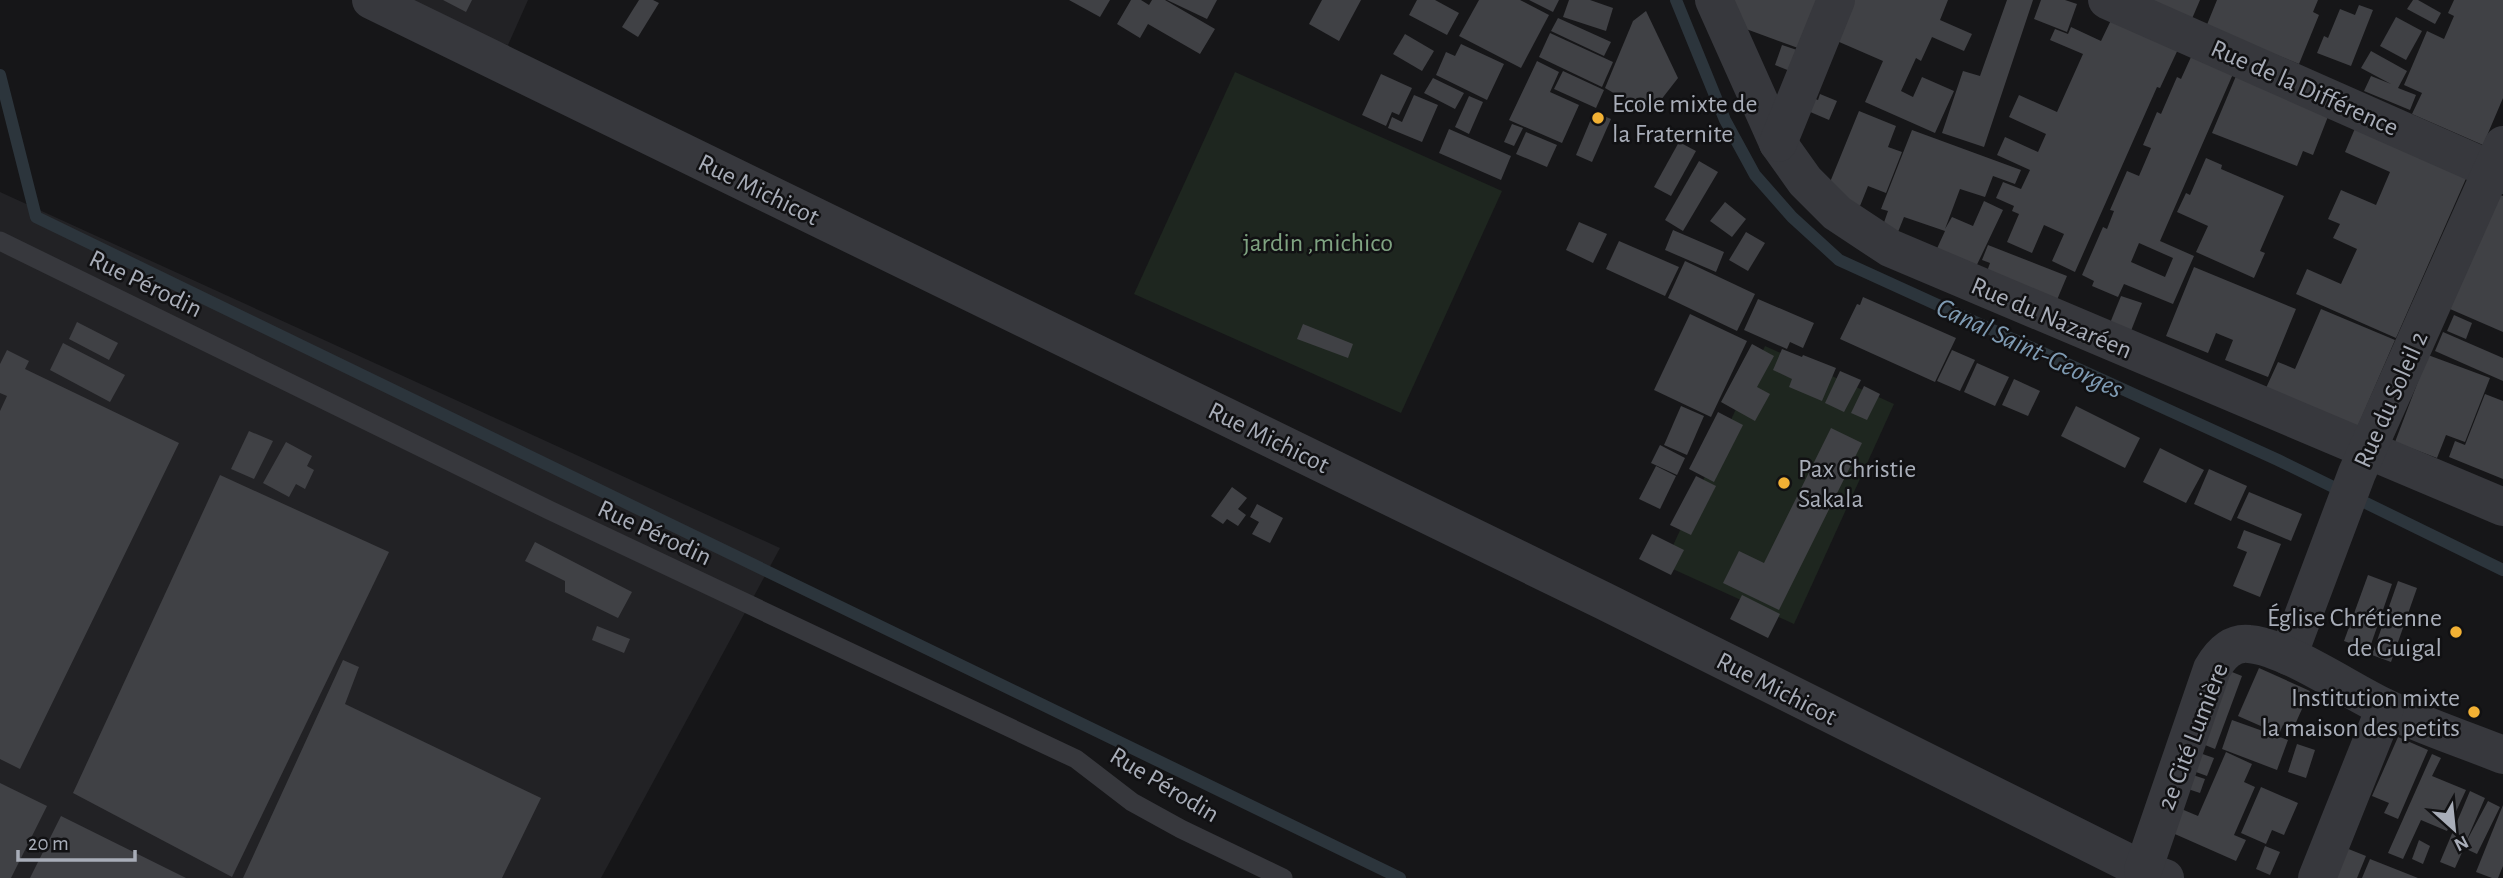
<svg xmlns="http://www.w3.org/2000/svg" width="2503" height="878" font-family="'Alegreya Sans',sans-serif">
	<style>
		.built { fill: #222225 }
		.green { fill: #1e261f }
		.lines { fill: none; stroke-linecap: round; stroke-linejoin: round }
		.stream { stroke: #2c353c; stroke-width: 12 }
		.building { fill: #404145; fill-rule: evenodd }
		.service { stroke: #37383d; stroke-width: 19 }
		.minor { stroke: #37383d; stroke-width: 38 }
		.poi-dot { fill: #f2b134; stroke: #111113; stroke-width: 2.5 }
		.labels { text-anchor: middle; stroke-width: 5; stroke-linejoin: round; paint-order: stroke }
		.street-label { font-size: 26px; fill: #a8adb8; stroke: #111113 }
		.poi-label { font-size: 26px; fill: #a8adb8; stroke: #111113; text-anchor: start }
		.park-label { font-size: 26px; fill: #7fa381; stroke: #111113 }
		.water-label { font-size: 28px; font-style: italic; fill: #7f9bb3; stroke: #111113 }
	</style>
	<rect width="100%" height="100%" fill="#161618"/>
	<g class="built">
		<polygon points="379,0 528,0 508,45"/>
		<polygon points="0,192 780,548 601,878 0,878"/>
	</g>
	<g class="green">
		<polygon points="1235,72 1502,191 1401,413 1134,294"/>
		<polygon points="1765,346 1894,404 1794,624 1664,565"/>
	</g>
	<g class="lines">
		<g class="stream">
			<polyline points="1676,0 1725,120 1755,175 1792,217 1839,260 2278,460 2503,570"/>
			<polyline points="0,75 36,217 1400,878"/>
		</g>
	</g>
	<g class="building">
		<polygon points="443,0 472,0 466,12"/>
		<polygon points="639,0 653,0 659,3 638,37 622,27"/>
		<polygon points="1069,0 1110,0 1100,17"/>
		<polygon points="1131,0 1141,0 1149,5 1152,0 1165,0 1215,29 1200,54 1148,24 1140,38 1117,24"/>
		<polygon points="1167,0 1217,0 1207,19"/>
		<polygon points="1322,0 1361,0 1339,41 1309,24"/>
		<polygon points="1417,0 1435,0 1459,13 1447,35 1409,15"/>
		<polygon points="1479,0 1520,0 1549,15 1521,68 1459,36"/>
		<polygon points="1529,0 1559,0 1553,12"/>
		<polygon points="1569,0 1590,0 1613,8 1606,31 1563,17"/>
		<polygon points="1732,0 1817,0 1798,48 1738,26"/>
		<polygon points="1846,0 1948,0 1940,20 1972,34 1964,51 1932,37 1921,61 1916,58 1901,91 1913,97 1922,77 1954,91 1935,133 1865,102 1883,61 1830,38"/>
		<polygon points="2007,0 2033,0 1984,147 1942,133 1963,71 1980,76"/>
		<polygon points="2041,0 2065,0 2077,4 2067,32 2034,19"/>
		<polygon points="2131,0 2200,0 2191,21"/>
		<polygon points="2217,0 2318,0 2313,12 2319,15 2299,64 2206,27"/>
		<polygon points="2413,0 2418,0 2441,13 2435,24 2407,9"/>
		<polygon points="2454,0 2503,0 2503,98 2483,145 2412,114 2422,93 2404,85 2427,31 2444,39 2454,16 2448,13"/>
		<polygon points="2359,5 2373,10 2351,66 2317,53 2324,36 2328,38 2340,9 2355,15"/>
		<polygon points="1646,11 1678,78 1650,114 1605,88 1633,21"/>
		<polygon points="2113,16 2180,45 2160,88 2157,87 2075,272 2052,261 2064,234 2044,225 2032,253 2007,242 2019,214 2012,211 2014,206 1996,198 2003,182 2021,189 2030,170 1997,155 2005,137 2038,152 2046,134 2009,117 2019,95 2057,112 2083,54 2050,40 2055,29 2068,34 2071,27 2101,41"/>
		<polygon points="2396,17 2422,31 2406,60 2380,46"/>
		<polygon points="1558,18 1611,42 1604,56 1551,31"/>
		<polygon points="1550,33 1613,62 1602,87 1539,57"/>
		<polygon points="1405,34 1434,51 1422,71 1393,54"/>
		<polygon points="1461,44 1504,64 1487,100 1436,75 1446,52 1455,56"/>
		<polygon points="1782,45 1803,52 1795,73 1775,65"/>
		<polygon points="2371,51 2407,71 2398,88 2416,95 2410,110 2364,91 2371,76 2391,84 2361,68"/>
		<path d="M2191,57l42,17 -73,167 34,15 -21,48 -49,-20 -6,13 -26,-11 2,-5 -12,-6 21,-48 4,2 7,-18 -4,-1 17,-39 12,5 12,-28 -8,-3 14,-33 4,2 16,-37 4,2zM2139,243l34,15 -8,19 -34,-15z"/>
		<polygon points="1537,61 1559,72 1550,92 1579,105 1562,143 1509,120"/>
		<polygon points="1563,71 1604,90 1596,108 1554,89"/>
		<polygon points="1381,74 1412,88 1399,115 1392,112 1386,126 1362,115"/>
		<polygon points="2236,76 2329,114 2313,155 2303,151 2297,166 2212,133"/>
		<polygon points="1433,78 1464,93 1455,109 1424,93"/>
		<polygon points="1820,94 1837,101 1829,120 1808,111 1813,98 1818,100"/>
		<polygon points="1414,95 1438,105 1422,142 1388,128 1392,117 1402,122"/>
		<polygon points="1469,96 1483,102 1469,134 1455,127"/>
		<polygon points="1859,111 1896,126 1888,147 1902,152 1886,193 1868,186 1860,206 1826,192"/>
		<polygon points="1594,112 1611,119 1592,162 1576,155"/>
		<polygon points="1512,124 1523,128 1514,146 1504,142"/>
		<polygon points="2356,126 2468,174 2396,338 2296,294 2307,269 2341,284 2357,249 2333,238 2340,224 2328,219 2341,190 2376,205 2390,172 2345,152"/>
		<polygon points="1449,129 1511,156 1501,180 1439,153"/>
		<polygon points="1912,130 2021,170 2015,184 1993,176 1985,197 1960,189 1945,229 1952,217 1973,226 1984,201 2003,210 1973,273 1934,255 1945,231 1904,217 1896,237 1881,231 1888,211 1881,209"/>
		<polygon points="1526,132 1557,145 1547,167 1516,154"/>
		<polygon points="1679,142 1696,151 1671,196 1654,187"/>
		<polygon points="2206,158 2222,165 2221,169 2284,196 2260,251 2265,253 2254,278 2196,252 2208,226 2177,212 2186,193 2190,195"/>
		<polygon points="1699,161 1718,172 1683,231 1665,220"/>
		<polygon points="2500,195 2503,196 2503,332 2450,309"/>
		<polygon points="1725,202 1746,219 1732,237 1710,221"/>
		<polygon points="1579,222 1607,234 1593,263 1566,250"/>
		<polygon points="1673,230 1724,252 1716,272 1665,250"/>
		<polygon points="1746,232 1765,243 1748,271 1729,260"/>
		<polygon points="1619,241 1679,267 1665,296 1606,269"/>
		<polygon points="1988,245 2067,276 2054,307 1984,280 1990,263 1982,260"/>
		<polygon points="1685,261 1755,294 1737,331 1668,298"/>
		<polygon points="2194,267 2296,309 2268,377 2225,360 2233,340 2216,333 2208,353 2166,336"/>
		<polygon points="2121,296 2142,303 2127,341 2106,333"/>
		<polygon points="1863,297 1956,338 1935,382 1840,339 1857,304 1860,305"/>
		<polygon points="1758,299 1814,323 1803,348 1790,342 1787,349 1744,330"/>
		<polygon points="2321,309 2395,340 2357,428 2266,388 2278,362 2295,369"/>
		<polygon points="1690,314 1747,341 1711,417 1654,390"/>
		<polygon points="2454,315 2472,323 2466,339 2447,331"/>
		<polygon points="77,322 118,343 109,360 69,339"/>
		<polygon points="1303,324 1353,344 1348,358 1297,339"/>
		<polygon points="2443,332 2503,358 2503,381 2435,351"/>
		<polygon points="63,343 125,375 110,402 50,370"/>
		<polygon points="1752,344 1774,356 1757,387 1770,394 1755,421 1721,402"/>
		<polygon points="1782,349 1802,357 1803,355 1836,368 1822,401 1789,387 1792,379 1773,370"/>
		<polygon points="7,350 29,361 25,369 179,443 20,769 0,759 0,411 7,396 0,393 0,364"/>
		<polygon points="1952,350 1975,360 1960,391 1937,381"/>
		<polygon points="2428,355 2490,378 2465,442 2446,435 2437,458 2395,442"/>
		<polygon points="1977,363 2009,377 1995,406 1964,392"/>
		<polygon points="1840,371 1861,380 1844,412 1825,403"/>
		<polygon points="2014,379 2040,391 2028,416 2002,405"/>
		<polygon points="1864,386 1880,394 1867,420 1851,413"/>
		<polygon points="2485,394 2503,401 2503,479 2449,457 2455,441 2465,445"/>
		<polygon points="1681,406 1704,416 1687,455 1664,445"/>
		<polygon points="2076,406 2140,438 2125,468 2061,436"/>
		<polygon points="1718,412 1743,425 1714,482 1689,469"/>
		<polygon points="1831,428 1862,443 1779,610 1723,583 1739,551 1764,563"/>
		<polygon points="249,431 273,441 254,479 231,469"/>
		<polygon points="286,442 312,456 307,466 314,470 305,489 296,484 289,497 263,483"/>
		<polygon points="1660,445 1685,458 1677,475 1651,463"/>
		<polygon points="2160,448 2204,470 2186,503 2143,482"/>
		<polygon points="1656,466 1676,476 1660,509 1639,499"/>
		<polygon points="2209,469 2247,486 2231,521 2194,504"/>
		<polygon points="220,475 389,552 232,877 73,793"/>
		<polygon points="1696,476 1716,486 1691,535 1670,525"/>
		<polygon points="1232,487 1247,498 1238,509 1246,515 1238,526 1227,519 1223,524 1211,516"/>
		<polygon points="2249,492 2302,514 2291,541 2237,518"/>
		<polygon points="1257,504 1283,518 1270,543 1252,534 1259,522 1250,517"/>
		<polygon points="2244,530 2281,544 2260,597 2233,586 2247,552 2237,548"/>
		<polygon points="1652,534 1684,550 1671,575 1639,559"/>
		<polygon points="535,542 632,592 618,618 565,592 565,581 525,561"/>
		<polygon points="2368,575 2392,584 2369,650 2344,641"/>
		<polygon points="2398,581 2417,588 2391,662 2372,655"/>
		<polygon points="1742,595 1780,614 1768,638 1730,619"/>
		<polygon points="597,626 630,639 624,653 592,640"/>
		<polygon points="343,660 359,667 345,704 541,798 502,878 243,878"/>
		<polygon points="2259,668 2310,691 2293,729 2283,725 2279,734 2238,716"/>
		<polygon points="2227,670 2242,676 2215,749 2200,743"/>
		<polygon points="2232,720 2288,740 2277,770 2222,749"/>
		<polygon points="2398,737 2428,750 2398,819 2384,813 2389,803 2372,796"/>
		<polygon points="2297,744 2315,750 2306,778 2288,772"/>
		<polygon points="2191,750 2214,758 2207,776 2185,768"/>
		<polygon points="2226,752 2252,764 2244,782 2255,787 2234,835 2246,840 2236,861 2168,831 2179,808 2198,816"/>
		<polygon points="2432,754 2441,758 2432,776 2466,790 2447,831 2421,820 2403,859 2388,853"/>
		<polygon points="2187,773 2205,779 2200,793 2182,787"/>
		<polygon points="0,783 47,806 11,878 0,878"/>
		<polygon points="2261,787 2298,803 2284,835 2272,830 2266,844 2241,833"/>
		<polygon points="2470,791 2485,798 2465,844 2488,801 2500,807 2477,854 2464,848 2455,868 2440,862"/>
		<polygon points="2503,805 2503,866 2498,878 2492,878 2476,872"/>
		<polygon points="61,816 186,878 30,878"/>
		<polygon points="2419,840 2430,846 2423,864 2412,859"/>
		<polygon points="2265,846 2280,852 2270,875 2256,869"/>
		<polygon points="2346,848 2366,856 2357,878 2334,878"/>
		<polygon points="2370,859 2418,878 2362,878"/>
	</g>
	<g class="lines">
		<polyline class="service" points="0,241 549,510 1076,759 1132,802 1181,829 1283,878"/>
		<g class="minor">
			<polyline points="371,0 1604,601 2143,870 2165,878"/>
			<polyline points="1714,0 1778,143 1805,181 1837,213 1890,248 2503,507"/>
			<polyline points="2107,0 2503,175"/>
			<polyline points="1778,143 1836,0"/>
			<polyline points="2288,656 2357,473 2503,145"/>
			<path d="M2143,870l69,-201c8,-14 19,-27 37,-25 37,3 99,46 135,63 38,19 80,32 119,48"/>
			<polyline points="2317,878 2385,708"/>
		</g>
	</g>
	<g class="poi-dot">
		<circle cx="1598" cy="118" r="7"/>
		<circle cx="1784" cy="483" r="7"/>
		<circle cx="2456" cy="632" r="7"/>
		<circle cx="2474" cy="712" r="7"/>
	</g>
	<g class="labels">
		<g class="street-label">
			<text transform="translate(2305 87) rotate(24)" y="9">Rue de la Différence</text>
			<text transform="translate(759 189) rotate(26)" y="9">Rue Michicot</text>
			<text transform="translate(146 283) rotate(26)" y="9">Rue Pérodin</text>
			<text transform="translate(2052 317) rotate(23)" y="9">Rue du Nazaréen</text>
			<text transform="translate(2390 399) rotate(-66)" y="9">Rue du Soleil 2</text>
			<text transform="translate(1269 437) rotate(26)" y="9">Rue Michicot</text>
			<text transform="translate(655 532) rotate(25)" y="9">Rue Pérodin</text>
			<text transform="translate(1777 688) rotate(27)" y="9">Rue Michicot</text>
			<text transform="translate(2192 736) rotate(-69)" y="9">2e Cité Lumière</text>
			<text transform="translate(1165 784) rotate(31)" y="9">Rue Pérodin</text>
		</g>
		<g class="poi-label">
			<text x="1612" y="112">Ecole mixte de<tspan x="1612" dy="30">la Fraternite</tspan></text>
			<text x="1798" y="477">Pax Christie<tspan x="1798" dy="30">Sakala</tspan></text>
			<text x="2442" y="626" text-anchor="end">Église Chrétienne<tspan x="2442" dy="30">de Guigal</tspan></text>
			<text x="2460" y="706" text-anchor="end">Institution mixte<tspan x="2460" dy="30">la maison des petits</tspan></text>
		</g>
		<g class="park-label">
			<text x="1318" y="251">jardin ,michico</text>
		</g>
		<g class="water-label">
			<text transform="translate(2030 347) rotate(25)" y="10">Canal Saint-Georges</text>
		</g>
	</g>
	<g transform="translate(2454 829) rotate(153)" stroke="#111113" stroke-width="5" paint-order="stroke">
	<path d="M0-5L12 26L0 18L-12 26Z" fill="#a8adb8"/>
	<text y="-10" font-size="19" font-weight="bold" text-anchor="middle" fill="#a8adb8">N</text>
	</g>
	<path d="M18 850v10h117v-10" fill="none" stroke="#a8adb8" stroke-width="3.5"/>
	<text x="28" y="850" font-size="21" fill="#a8adb8" stroke="#111113" stroke-width="5" paint-order="stroke">20 m</text>
</svg>
